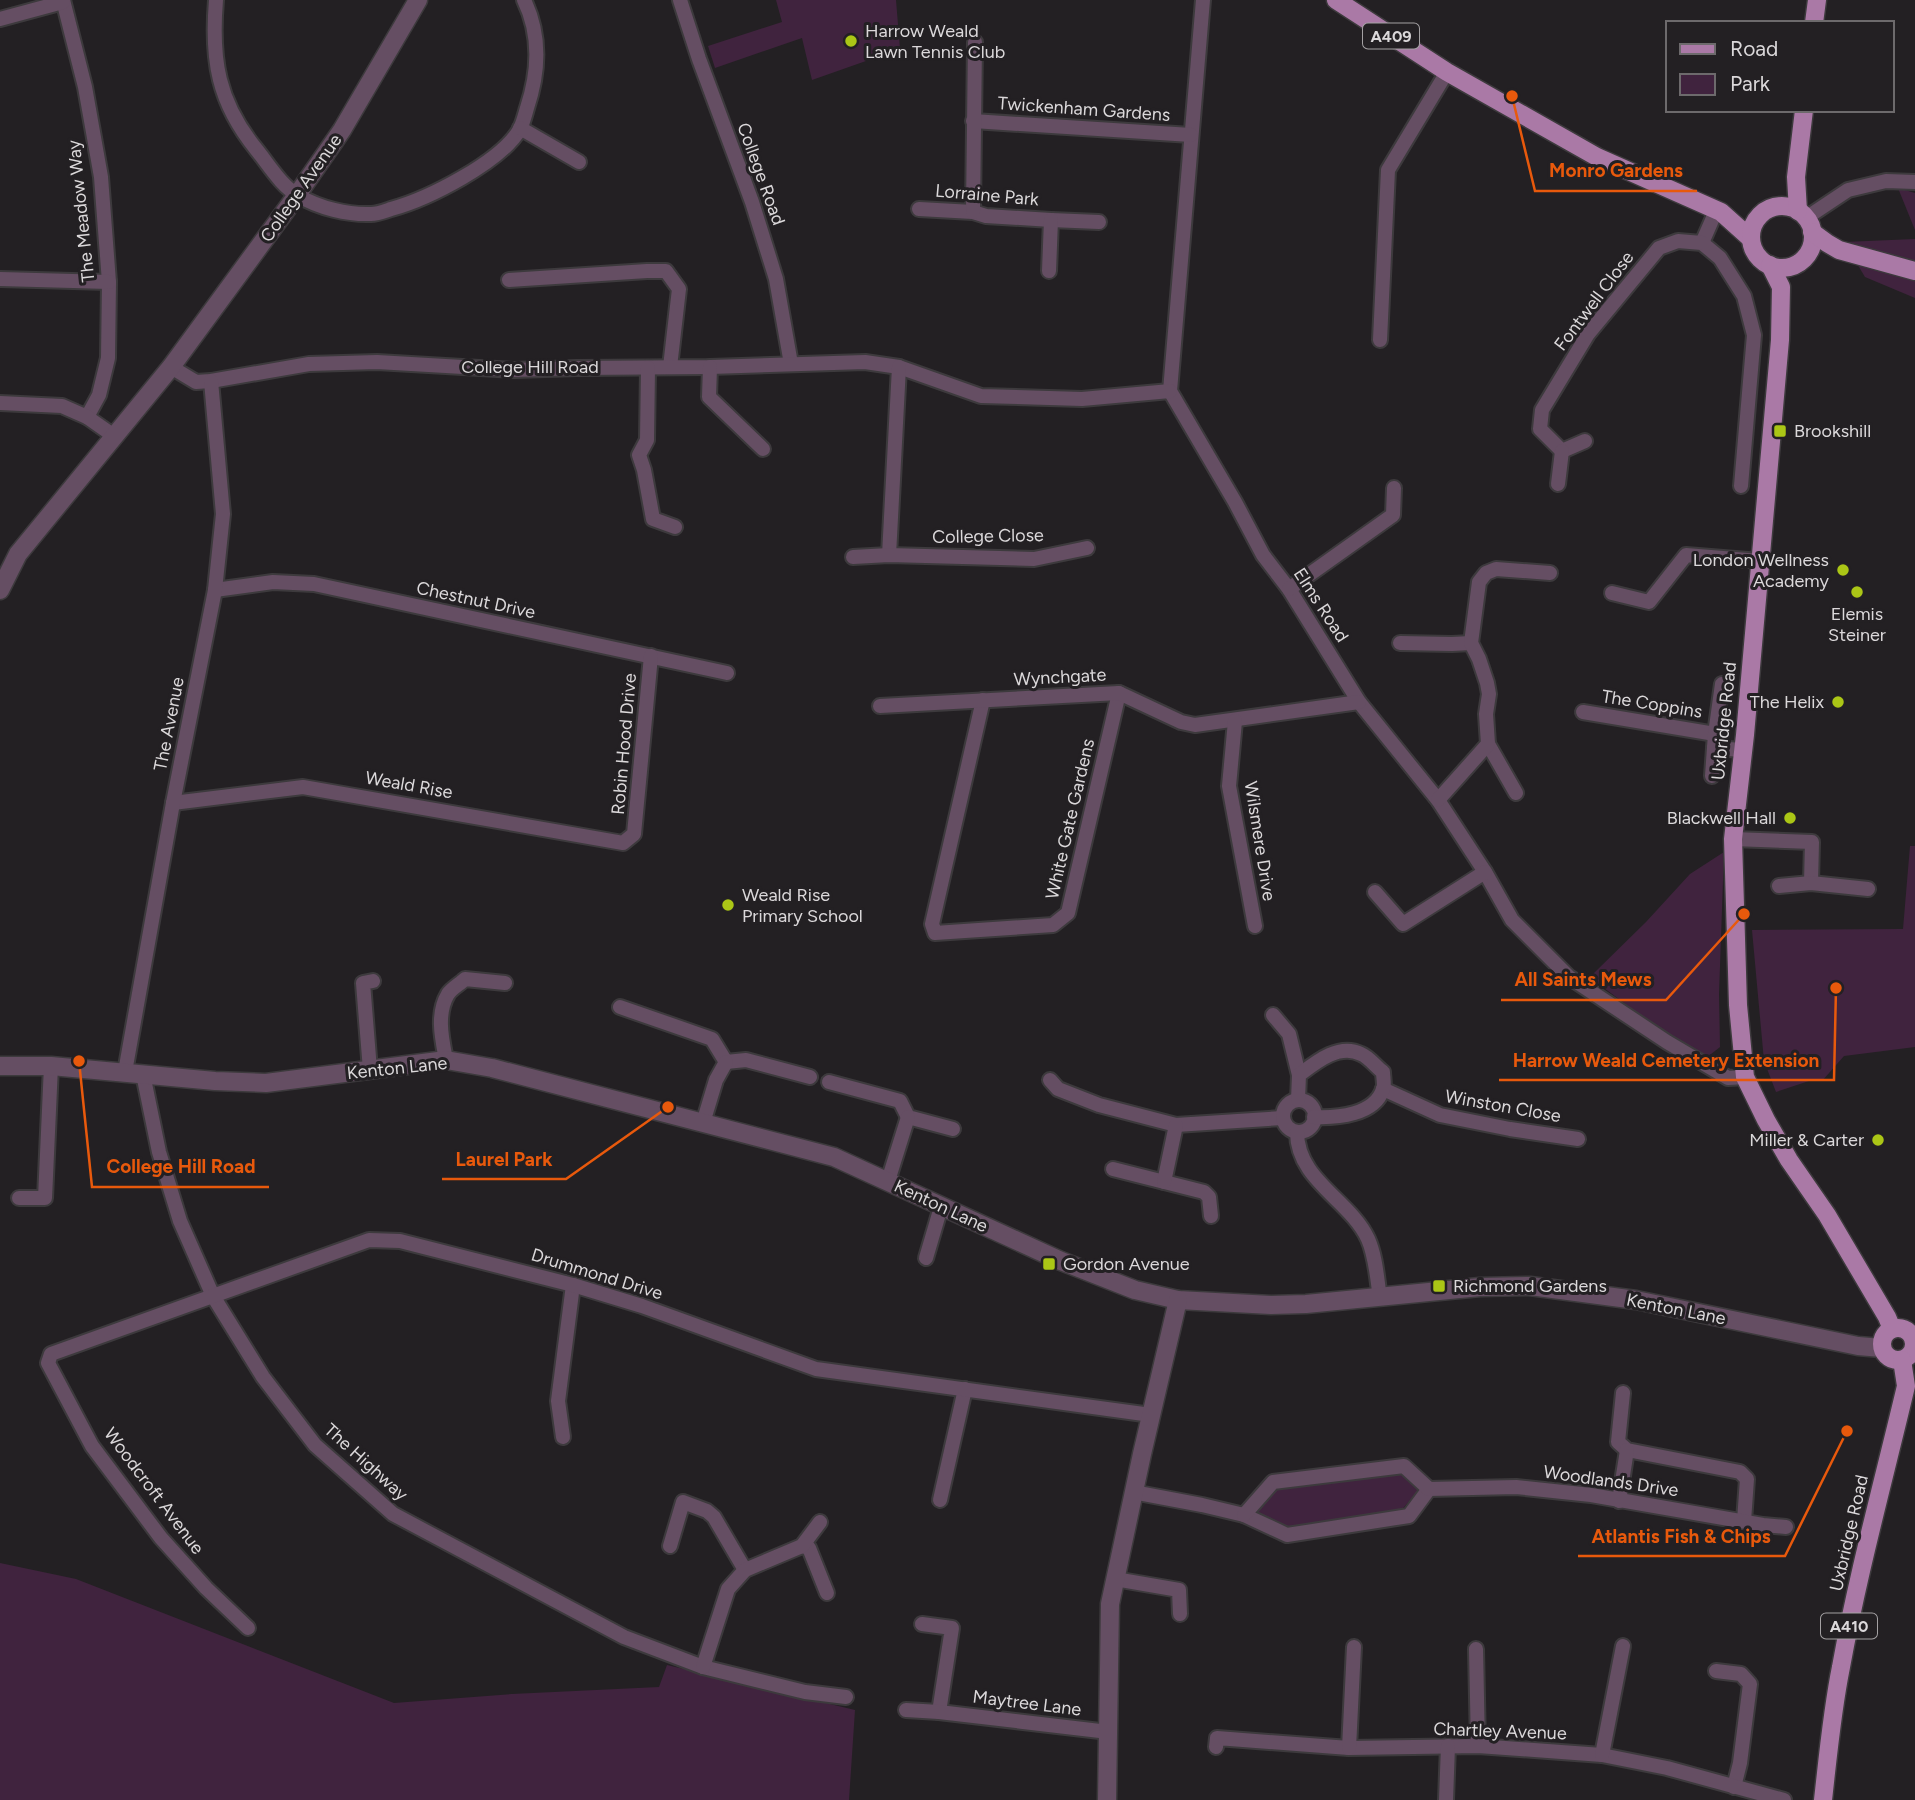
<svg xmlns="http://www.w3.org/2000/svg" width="1915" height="1800" font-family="Figtree,sans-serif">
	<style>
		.green { fill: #40233e }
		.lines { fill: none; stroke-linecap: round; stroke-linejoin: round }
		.minor-casing { stroke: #3d3a3d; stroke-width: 18 }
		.tertiary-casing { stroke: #3d3a3d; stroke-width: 21 }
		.primary-casing { stroke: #3d3a3d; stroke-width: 21 }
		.minor { stroke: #654e63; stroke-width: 14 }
		.tertiary { stroke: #654e63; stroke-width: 18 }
		.primary { stroke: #aa79a6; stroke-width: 18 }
		.poi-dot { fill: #abc616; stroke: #232023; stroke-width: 2.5 }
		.labels { text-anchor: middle; stroke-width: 6; stroke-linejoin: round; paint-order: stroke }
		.shield { fill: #232023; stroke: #a4a1a3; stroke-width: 2 }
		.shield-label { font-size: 16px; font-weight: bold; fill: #dbd8da }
		.poi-label { font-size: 18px; fill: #dbd8da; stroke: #232023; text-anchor: start }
		.street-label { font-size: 18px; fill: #dbd8da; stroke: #232023 }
		.leader { fill: none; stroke: #e8590c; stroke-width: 2.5 }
		.callout-dot { fill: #e8590c; stroke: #232023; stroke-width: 2.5 }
		.callout-label { font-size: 19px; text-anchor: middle; font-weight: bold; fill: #e8590c; stroke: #232023; stroke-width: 6; stroke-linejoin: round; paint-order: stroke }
	</style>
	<rect width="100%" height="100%" fill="#232023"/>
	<g class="green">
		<polygon points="776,0 896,0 900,49 812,80 802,38 715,68 708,46 782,22"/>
		<polygon points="1898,188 1915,193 1915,230"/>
		<polygon points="1915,239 1915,298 1865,277 1844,242"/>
		<polygon points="1910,846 1915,846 1915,1047 1844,1056 1822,1081 1809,1081 1776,1092 1764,1061 1752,930 1903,929"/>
		<polygon points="1724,852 1719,994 1720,1047 1706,1058 1675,1041 1596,982 1593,974 1646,922 1690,874"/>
		<polygon points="1402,1472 1419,1490 1398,1514 1292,1528 1256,1514 1276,1485"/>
		<polygon points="0,1563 76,1579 394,1703 512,1694 659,1687 667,1665 855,1710 849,1800 0,1800"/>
	</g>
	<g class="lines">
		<defs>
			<g id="minor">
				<polyline points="63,0 85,87 101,177 109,282 108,358 99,395 87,417"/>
				<path d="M216,0c-5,60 2,102 40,149 13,16 25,37 43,47 20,12 49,19 72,18 6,0 14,-3 20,-5 37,-10 110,-47 129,-80 3,-6 5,-14 7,-21 12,-36 14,-73 -3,-108"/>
				<polyline points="680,0 699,59 752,202 776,279 791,364"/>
				<polyline points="1203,0 1170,391 1235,502 1263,555 1289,589 1359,702 1438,800 1485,872 1512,920 1569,977 1667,1042 1728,1078 1745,1077"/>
				<polyline points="0,19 63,2"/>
				<polyline points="973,121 1191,135"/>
				<polyline points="520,128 579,162"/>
				<polyline points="919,209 973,212 986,216 1051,220 1099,222"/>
				<polyline points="973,212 975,42"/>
				<polyline points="1806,218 1848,190 1886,181 1915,182"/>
				<polyline points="1702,243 1716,211"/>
				<polyline points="1049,271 1051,220"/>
				<polyline points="0,279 109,282"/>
				<polyline points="509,280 647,271 666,271 679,289 670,367"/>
				<polyline points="1380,340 1388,170 1447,72"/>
				<polyline points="171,367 196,382 211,381 309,364 377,362 514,370 577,368 710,367 865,362 899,367 981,396 1082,399 1170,391"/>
				<polyline points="710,367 709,397 763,449"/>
				<polyline points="648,368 647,440 639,455 644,470 653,519 675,527"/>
				<polyline points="0,403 62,406 87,417 114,436"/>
				<polyline points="1585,441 1562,451 1540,429 1542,410 1588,334 1659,248 1678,241 1702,243 1720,258 1744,296 1754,335 1741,486"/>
				<polyline points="1558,484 1562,451"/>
				<polyline points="889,555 899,367"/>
				<polyline points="853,557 889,555 1034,559 1087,548"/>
				<polyline points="1289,589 1393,515 1394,488"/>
				<polyline points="215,590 273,582 314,584 727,673"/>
				<polyline points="1612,593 1649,602 1686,555 1760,561"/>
				<polyline points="1400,643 1452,644 1471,643"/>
				<polyline points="983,700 932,924 935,933 1053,925 1068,913 1119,693"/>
				<polyline points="880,706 1119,693 1181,722 1195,725 1359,702"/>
				<polyline points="1583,712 1715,734"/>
				<polyline points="1235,721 1229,786 1255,926"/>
				<polyline points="1488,744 1516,793"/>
				<polyline points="1714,748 1742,750"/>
				<polyline points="1712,776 1715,734 1722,684"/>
				<polyline points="1438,800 1488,744 1486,714 1489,694 1487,683 1479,659 1471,643 1479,582 1486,573 1496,569 1550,573"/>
				<polyline points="173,803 303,787 623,843 634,834 651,656"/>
				<polyline points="1733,839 1812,842 1811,883"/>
				<polyline points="1779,886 1811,883 1868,889"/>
				<polyline points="1375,892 1403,924 1485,872"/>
				<polyline points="620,1007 712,1039 726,1062 746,1060 810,1077"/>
				<polyline points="1273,1015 1289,1034 1299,1075"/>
				<path d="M446,1060c-4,-21 -10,-46 2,-66 4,-6 12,-10 17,-15l40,4"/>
				<polyline points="370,1070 363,983 373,981"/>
				<polyline points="125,1072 173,803 215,590 223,514 211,381"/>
				<polyline points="143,1074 159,1152 180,1221 213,1296 263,1377 315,1445 393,1514 624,1637 703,1667 805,1692 846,1697"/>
				<polyline points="1050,1080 1058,1089 1099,1105 1176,1125 1282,1118"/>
				<polyline points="829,1082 900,1101 908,1117 953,1129"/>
				<polyline points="1383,1089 1440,1115 1510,1129 1578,1139"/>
				<circle cx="1299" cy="1116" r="16"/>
				<path d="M1298,1100l1,-25c17,-13 40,-32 62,-21 8,3 15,13 22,18 0,5 2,13 0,17 -8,26 -46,29 -69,28"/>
				<polyline points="703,1123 716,1080 726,1062"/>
				<path d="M1297,1132c0,48 53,68 71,107 8,18 9,40 12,59"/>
				<polyline points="1113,1169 1204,1192 1209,1197 1211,1216"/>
				<polyline points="888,1181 908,1117"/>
				<polyline points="1164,1182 1176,1125"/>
				<polyline points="19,1198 45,1198 51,1066"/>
				<polyline points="926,1258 941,1207"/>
				<polyline points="1914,1343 1915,1343"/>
				<polyline points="1623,1393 1618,1442 1627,1450 1740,1472 1747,1479 1744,1521"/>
				<polyline points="563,1437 558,1401 573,1285"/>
				<polyline points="1133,1492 1202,1505 1244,1515 1287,1535 1409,1516 1429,1489"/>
				<polyline points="940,1500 965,1389"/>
				<polyline points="1619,1501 1627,1450"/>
				<polyline points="1244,1515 1273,1482 1404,1466 1429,1489 1516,1487 1591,1495 1763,1525 1786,1527"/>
				<polyline points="670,1546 683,1502 707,1511 714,1517 745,1570"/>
				<polyline points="802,1546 809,1548 827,1593"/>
				<polyline points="1115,1579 1179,1590 1180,1614"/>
				<polyline points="922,1624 952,1628 939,1712"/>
				<polyline points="248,1628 206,1588 161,1538 92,1446 48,1363 51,1354 369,1240 400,1241 573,1285 642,1306 816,1369 1151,1415"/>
				<polyline points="1476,1649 1478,1746"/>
				<polyline points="703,1667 728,1589 745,1570 802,1546 820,1522"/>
				<polyline points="1716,1671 1741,1674 1750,1684 1740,1763 1734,1787"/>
				<polyline points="906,1710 939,1712 1100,1731 1109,1728"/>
				<polyline points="1216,1747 1217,1738 1349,1748 1478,1746 1602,1755 1667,1768 1784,1800"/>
				<polyline points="1349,1748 1354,1647"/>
				<polyline points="1602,1755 1623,1646"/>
				<polyline points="1446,1800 1448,1746"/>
			</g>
			<g id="tertiary">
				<polyline points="0,590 18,554 171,367 297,195 342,130 418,0"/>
				<polyline points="0,1066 51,1066 215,1081 266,1083 446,1060 492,1068 834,1157 1061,1261 1135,1290 1178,1300 1271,1305 1306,1304 1480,1287 1530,1286 1636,1300 1858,1346 1882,1348"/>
				<polyline points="1107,1800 1110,1604 1142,1454 1178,1300"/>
			</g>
			<g id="primary">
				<polyline points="1336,0 1447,72 1597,157 1721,212 1750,238"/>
				<polyline points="1814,23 1817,0"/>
				<circle cx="1782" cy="237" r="31"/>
				<polyline points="1798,211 1796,177 1804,110"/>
				<polyline points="1812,232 1827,243 1839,250 1915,271"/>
				<polyline points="1770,265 1781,287 1780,340 1745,735 1733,839 1738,1005 1745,1077 1766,1120 1789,1160 1827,1215 1887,1317 1892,1329"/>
				<circle cx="1898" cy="1344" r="16"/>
				<path d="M1823,1800c5,-44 9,-89 18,-133 17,-94 43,-188 65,-281l-4,-26"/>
			</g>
		</defs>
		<use href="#minor" class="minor-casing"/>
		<use href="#tertiary" class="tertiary-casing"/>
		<use href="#primary" class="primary-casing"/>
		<use href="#minor" class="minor"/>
		<use href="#tertiary" class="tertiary"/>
		<use href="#primary" class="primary"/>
	</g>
	<g class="poi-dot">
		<circle cx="851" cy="41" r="7"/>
		<rect x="1773" y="424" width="14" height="14" rx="3.5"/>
		<circle cx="1843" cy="570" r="7"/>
		<circle cx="1857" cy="592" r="7"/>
		<circle cx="1838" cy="702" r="7"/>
		<circle cx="1790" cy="818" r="7"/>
		<circle cx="728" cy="905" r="7"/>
		<circle cx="1878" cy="1140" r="7"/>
		<rect x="1042" y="1257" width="14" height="14" rx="3.5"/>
		<rect x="1432" y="1279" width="14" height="14" rx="3.5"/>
	</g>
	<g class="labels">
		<g class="shield">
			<rect x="1363" y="23.5" width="56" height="25" rx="5"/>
			<rect x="1821" y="1613.5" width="56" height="25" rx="5"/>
		</g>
		<g class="shield-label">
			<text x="1391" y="42">A409</text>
			<text x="1849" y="1632">A410</text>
		</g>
		<g class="poi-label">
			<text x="865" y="37">Harrow Weald<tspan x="865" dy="21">Lawn Tennis Club</tspan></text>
			<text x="1794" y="437">Brookshill</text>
			<text x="1829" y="566" text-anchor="end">London Wellness<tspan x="1829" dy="21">Academy</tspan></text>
			<text x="1857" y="620" text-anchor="middle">Elemis<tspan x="1857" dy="21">Steiner</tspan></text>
			<text x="1824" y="708" text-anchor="end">The Helix</text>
			<text x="1776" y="824" text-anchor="end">Blackwell Hall</text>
			<text x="742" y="901">Weald Rise<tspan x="742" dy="21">Primary School</tspan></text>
			<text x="1864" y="1146" text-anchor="end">Miller &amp; Carter</text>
			<text x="1063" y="1270">Gordon Avenue</text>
			<text x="1453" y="1292">Richmond Gardens</text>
		</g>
		<g class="street-label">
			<text transform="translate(1084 109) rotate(4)" y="6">Twickenham Gardens</text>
			<text transform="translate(761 174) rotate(70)" y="6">College Road</text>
			<text transform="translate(301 188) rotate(-55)" y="6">College Avenue</text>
			<text transform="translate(987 195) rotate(5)" y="6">Lorraine Park</text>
			<text transform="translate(81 211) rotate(-96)" y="6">The Meadow Way</text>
			<text transform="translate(1594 301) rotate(-53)" y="6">Fontwell Close</text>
			<text x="530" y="373">College Hill Road</text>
			<text transform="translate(988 536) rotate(-1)" y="6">College Close</text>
			<text transform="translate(476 600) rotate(12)" y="6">Chestnut Drive</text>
			<text transform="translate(1321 605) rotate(57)" y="6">Elms Road</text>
			<text transform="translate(1060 677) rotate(-3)" y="6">Wynchgate</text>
			<text transform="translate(1652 704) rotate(9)" y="6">The Coppins</text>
			<text transform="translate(1724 721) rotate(-84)" y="6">Uxbridge Road</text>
			<text transform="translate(169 724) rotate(-79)" y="6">The Avenue</text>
			<text transform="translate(624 744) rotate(-85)" y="6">Robin Hood Drive</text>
			<text transform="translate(409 785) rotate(10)" y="6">Weald Rise</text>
			<text transform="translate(1070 819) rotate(-77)" y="6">White Gate Gardens</text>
			<text transform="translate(1260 841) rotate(81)" y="6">Wilsmere Drive</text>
			<text transform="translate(397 1068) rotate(-6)" y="6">Kenton Lane</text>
			<text transform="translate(1503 1106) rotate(10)" y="6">Winston Close</text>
			<text transform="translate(941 1206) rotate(25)" y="6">Kenton Lane</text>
			<text transform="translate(597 1274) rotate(17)" y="6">Drummond Drive</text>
			<text transform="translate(1676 1309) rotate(11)" y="6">Kenton Lane</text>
			<text transform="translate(366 1462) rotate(42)" y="6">The Highway</text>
			<text transform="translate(1611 1481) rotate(8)" y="6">Woodlands Drive</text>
			<text transform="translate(154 1491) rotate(53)" y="6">Woodcroft Avenue</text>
			<text transform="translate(1849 1533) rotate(-77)" y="6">Uxbridge Road</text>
			<text transform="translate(1027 1703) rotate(7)" y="6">Maytree Lane</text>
			<text transform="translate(1500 1731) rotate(2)" y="6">Chartley Avenue</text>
		</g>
	</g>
	<path class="leader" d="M1512 96L1535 191H1697M1744 914L1666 1000H1501M1836 988L1834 1080H1499M668 1107L566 1179H442M79 1061L92 1187H269M1847 1431L1785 1556H1578"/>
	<g class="callout-dot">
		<circle cx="1512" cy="96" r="7"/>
		<circle cx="1744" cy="914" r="7"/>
		<circle cx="1836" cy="988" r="7"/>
		<circle cx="668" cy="1107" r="7"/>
		<circle cx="79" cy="1061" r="7"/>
		<circle cx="1847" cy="1431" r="7"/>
	</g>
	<g class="callout-label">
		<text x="1616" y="177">Monro Gardens</text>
		<text x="1583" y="986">All Saints Mews</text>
		<text x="1666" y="1067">Harrow Weald Cemetery Extension</text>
		<text x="504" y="1166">Laurel Park</text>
		<text x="181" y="1173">College Hill Road</text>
		<text x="1681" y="1543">Atlantis Fish &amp; Chips</text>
	</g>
	<rect x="1666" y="21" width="228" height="91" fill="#232023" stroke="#6d6a6c" stroke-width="2"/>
	<rect x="1680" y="44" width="35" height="10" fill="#aa79a6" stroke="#6d6a6c" stroke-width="2"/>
	<text x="1730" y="56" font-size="21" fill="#dbd8da">Road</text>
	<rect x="1680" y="74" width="35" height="21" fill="#40233e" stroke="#6d6a6c" stroke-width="2"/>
	<text x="1730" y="91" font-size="21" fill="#dbd8da">Park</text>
</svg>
